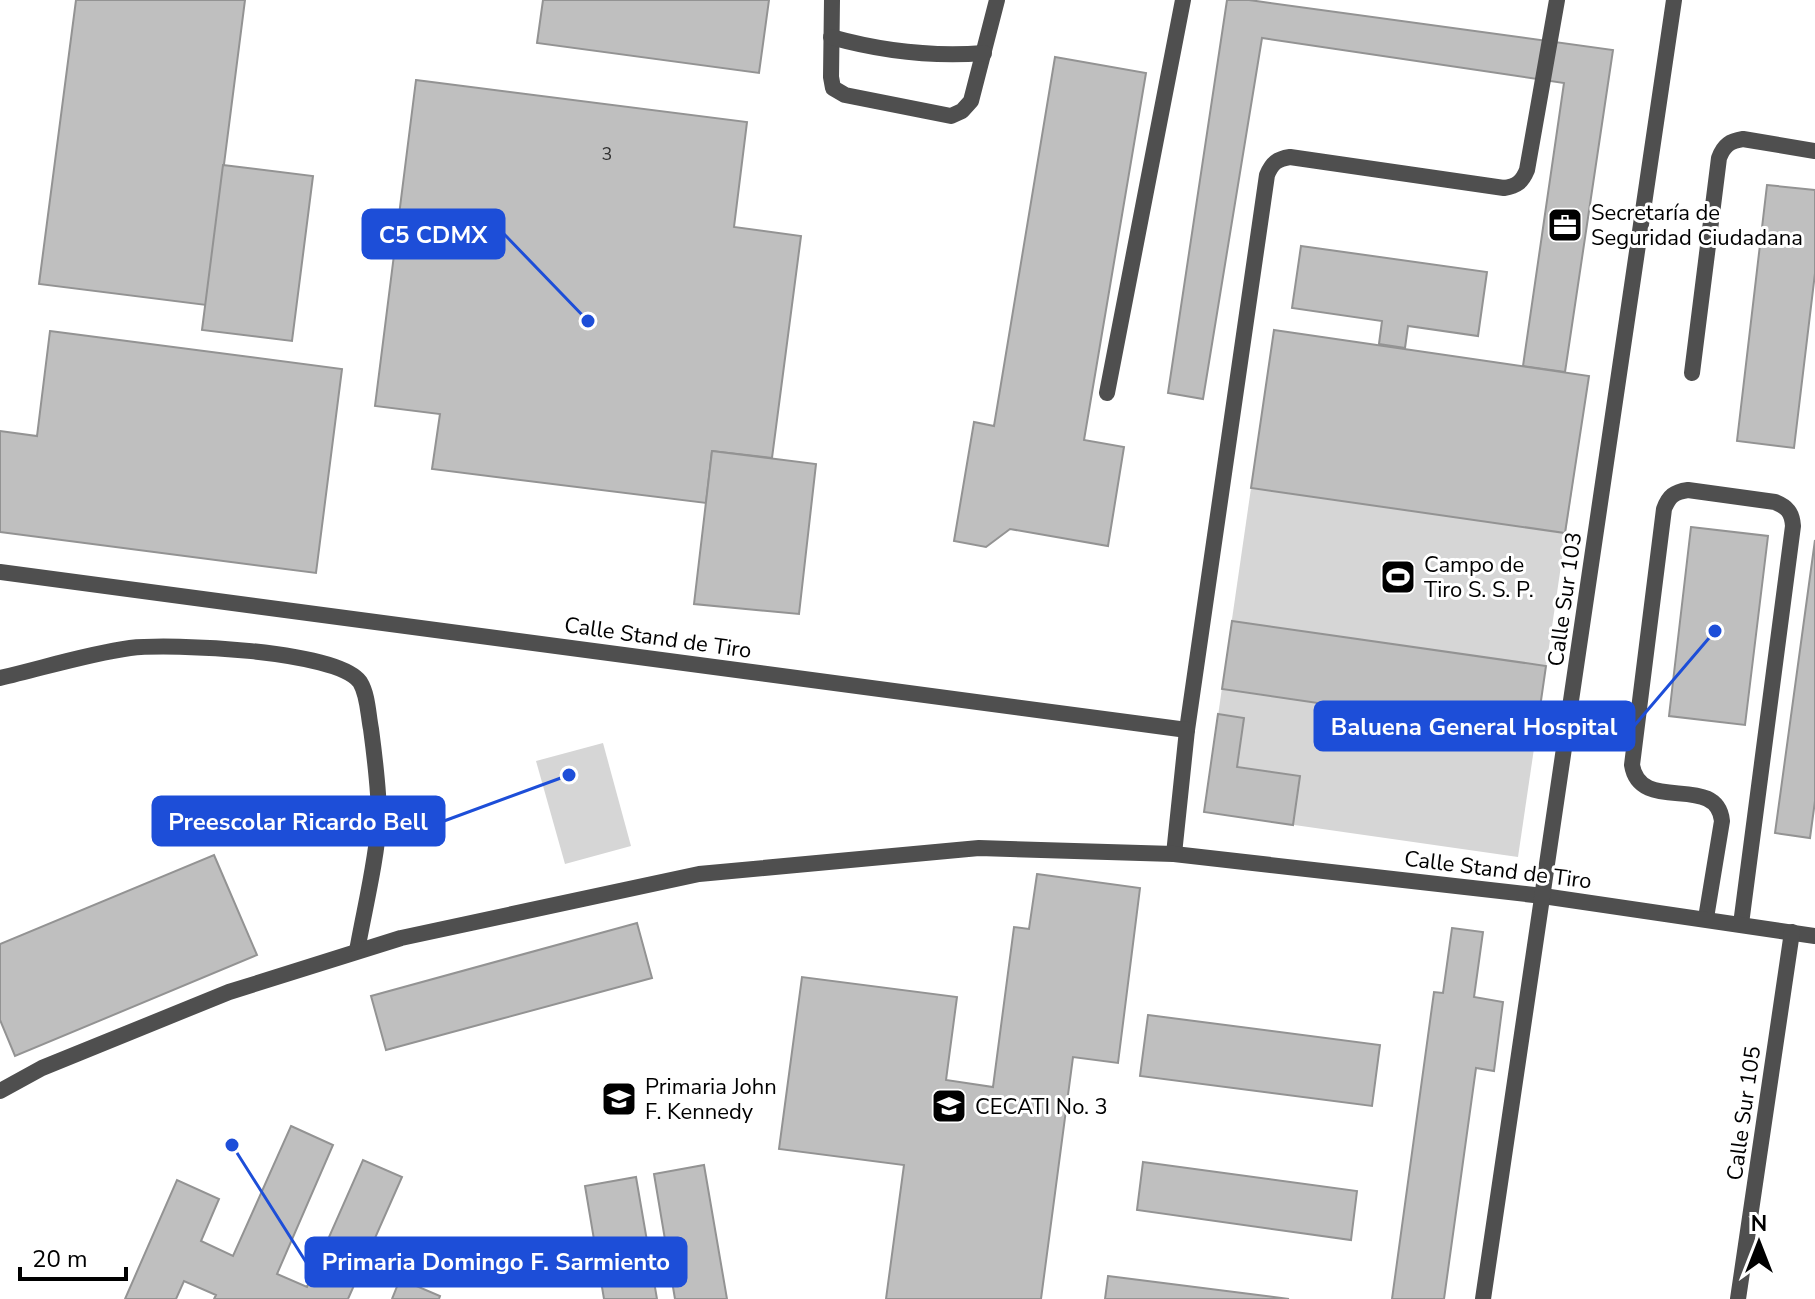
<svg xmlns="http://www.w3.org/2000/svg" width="1815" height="1299" font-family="'Nunito Sans',sans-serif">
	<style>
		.green { fill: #d6d6d6 }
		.building { fill: #bfbfbf; stroke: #939393; stroke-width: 2 }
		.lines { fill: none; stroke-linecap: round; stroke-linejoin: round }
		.service { stroke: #4f4f4f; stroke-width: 16 }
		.minor { stroke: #4f4f4f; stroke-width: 16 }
		.labels { text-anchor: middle; stroke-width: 6; stroke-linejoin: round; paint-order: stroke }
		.number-label { font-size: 18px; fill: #303030 }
		.poi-label { font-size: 22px; fill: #000; stroke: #fff; text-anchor: start }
		.street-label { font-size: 22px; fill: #000; stroke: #fff }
		.leader { fill: none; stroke: #1d4ed8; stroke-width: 3 }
		.callout-dot { fill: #1d4ed8; stroke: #fff; stroke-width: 3 }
		.callout { fill: #1d4ed8; stroke: #1d4ed8; stroke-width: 3 }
		.callout-label { font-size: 24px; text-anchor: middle; font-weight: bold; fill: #fff }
	</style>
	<rect width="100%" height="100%" fill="#fff"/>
	<g class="green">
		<polygon points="1274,330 1589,376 1518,857 1204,812"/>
		<polygon points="603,743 631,846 565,864 536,761"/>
	</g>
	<g class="building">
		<polygon points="76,0 245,0 206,305 39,284"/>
		<polygon points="543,0 769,0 759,73 537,43"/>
		<polygon points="1227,0 1249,0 1613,50 1565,372 1523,366 1564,83 1262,38 1203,399 1168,393"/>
		<polygon points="1055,57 1146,73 1084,440 1124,447 1108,546 1010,529 986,547 954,541 974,422 994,426"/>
		<polygon points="416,80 747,122 734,227 801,236 772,458 712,451 706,503 432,469 440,414 375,406"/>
		<polygon points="223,165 313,176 292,341 202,330"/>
		<polygon points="1767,185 1815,190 1815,273 1794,448 1737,441"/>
		<polygon points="1301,246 1487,272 1478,336 1408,326 1405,348 1379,344 1382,321 1292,308"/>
		<polygon points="1274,330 1589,376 1565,533 1251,488"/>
		<polygon points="50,331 342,369 316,573 0,532 0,431 37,436"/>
		<polygon points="712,451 816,464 799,614 694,604"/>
		<polygon points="1691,527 1768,536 1745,725 1669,716"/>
		<polygon points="1815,540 1815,801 1810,838 1775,833"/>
		<polygon points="1232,621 1546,666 1536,735 1222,689"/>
		<polygon points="1218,714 1244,718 1237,767 1300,776 1293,825 1204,812"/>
		<polygon points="214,855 257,955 15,1056 0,1020 0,944"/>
		<polygon points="1037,874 1140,888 1118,1063 1073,1057 1041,1299 886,1299 904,1165 779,1149 802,977 957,997 946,1080 993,1087 1014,927 1029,929"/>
		<polygon points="637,923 652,978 386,1050 371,996"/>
		<polygon points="1452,928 1483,932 1474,997 1503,1002 1494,1071 1476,1068 1444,1299 1392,1299 1434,992 1443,993"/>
		<polygon points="1148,1015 1380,1045 1372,1106 1140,1076"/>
		<polygon points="291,1126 333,1145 277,1274 307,1287 363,1160 402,1177 348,1299 214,1299 216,1295 184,1281 176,1299 125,1299 177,1180 219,1199 201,1241 233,1256"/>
		<polygon points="1143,1162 1357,1191 1351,1240 1137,1210"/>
		<polygon points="704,1165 727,1299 675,1299 654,1174"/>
		<polygon points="636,1177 657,1299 604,1299 585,1186"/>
		<polygon points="1108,1276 1289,1299 1105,1299"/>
		<polygon points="400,1279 440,1296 439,1299 392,1299"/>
	</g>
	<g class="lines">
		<g class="service">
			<polyline points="832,0 831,77 833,88 845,95 951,116 962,111 971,101 997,0"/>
			<path d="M831,37c50,14 101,20 153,16"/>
			<path d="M1692,373l27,-215c5,-13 11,-17 24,-19l72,12"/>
			<polyline points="1107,393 1183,0"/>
			<path d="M0,678c43,-10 87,-24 130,-30 40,-5 207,2 230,34 8,13 8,32 11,47 4,30 8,60 8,90 -2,40 -15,92 -22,132"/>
			<path d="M1187,730l80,-555c5,-12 10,-16 23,-18l214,31c13,-2 18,-6 23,-18l30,-170"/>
			<path d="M1706,918l16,-97c-5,-49 -82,-6 -90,-56l32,-256c5,-13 10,-17 24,-19l87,12c12,5 17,10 18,24l-52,398"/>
		</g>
		<g class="minor">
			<polyline points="0,572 1187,730 1174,854"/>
			<polyline points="0,1091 42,1068 229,992 401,938 699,874 979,848 1174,854 1543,896 1815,936"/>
			<polyline points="1483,1299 1674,0"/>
			<polyline points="1738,1299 1792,932"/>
		</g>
	</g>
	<defs>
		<symbol id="office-square" viewBox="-11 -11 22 22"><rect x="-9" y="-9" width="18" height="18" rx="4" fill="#000" stroke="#fff"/><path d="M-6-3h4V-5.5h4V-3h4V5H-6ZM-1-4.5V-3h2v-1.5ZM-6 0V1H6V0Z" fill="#fff"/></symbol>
		<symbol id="stadium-square" viewBox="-11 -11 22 22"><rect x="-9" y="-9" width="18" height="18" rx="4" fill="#000" stroke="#fff"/><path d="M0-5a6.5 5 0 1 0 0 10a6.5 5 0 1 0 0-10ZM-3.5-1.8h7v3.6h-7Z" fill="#fff"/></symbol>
		<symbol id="school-square" viewBox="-11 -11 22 22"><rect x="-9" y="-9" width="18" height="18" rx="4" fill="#000" stroke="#fff"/><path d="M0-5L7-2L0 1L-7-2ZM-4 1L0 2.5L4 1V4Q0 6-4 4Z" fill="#fff"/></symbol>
		<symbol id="university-square" viewBox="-11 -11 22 22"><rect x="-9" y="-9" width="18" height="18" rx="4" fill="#000" stroke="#fff"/><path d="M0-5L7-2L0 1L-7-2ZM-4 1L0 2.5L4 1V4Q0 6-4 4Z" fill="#fff"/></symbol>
	</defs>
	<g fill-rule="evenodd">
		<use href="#office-square" x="1545" y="205" width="40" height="40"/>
		<use href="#stadium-square" x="1378" y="557" width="40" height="40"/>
		<use href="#school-square" x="599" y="1079" width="40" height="40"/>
		<use href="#university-square" x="929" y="1086" width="40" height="40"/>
	</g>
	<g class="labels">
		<g class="number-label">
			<text x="607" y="160">3</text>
		</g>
		<g class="poi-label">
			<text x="1591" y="220">Secretaría de<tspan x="1591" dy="25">Seguridad Ciudadana</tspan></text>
			<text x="1424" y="572">Campo de<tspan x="1424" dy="25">Tiro S. S. P.</tspan></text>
			<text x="645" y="1094">Primaria John<tspan x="645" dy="25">F. Kennedy</tspan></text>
			<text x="975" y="1114">CECATI No. 3</text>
		</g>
		<g class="street-label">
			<text transform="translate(1564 599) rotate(-82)" y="8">Calle Sur 103</text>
			<text transform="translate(658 637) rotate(8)" y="8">Calle Stand de Tiro</text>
			<text transform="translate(1498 869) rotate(7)" y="8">Calle Stand de Tiro</text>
			<text transform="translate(1743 1113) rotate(-82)" y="8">Calle Sur 105</text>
		</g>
	</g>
	<path class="leader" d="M588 321L504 234M1715 631L1634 726M569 775L444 821M232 1145L306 1262"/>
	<g class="callout-dot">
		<circle cx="588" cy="321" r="8"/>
		<circle cx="1715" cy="631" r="8"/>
		<circle cx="569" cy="775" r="8"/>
		<circle cx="232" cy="1145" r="8"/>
	</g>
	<g class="callout">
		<rect x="363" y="210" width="141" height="48" rx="8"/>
		<rect x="1315" y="702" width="319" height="48" rx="8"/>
		<rect x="153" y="797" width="291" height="48" rx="8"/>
		<rect x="306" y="1238" width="380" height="48" rx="8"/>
	</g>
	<g class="callout-label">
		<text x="433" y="243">C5 CDMX</text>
		<text x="1474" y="735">Baluena General Hospital</text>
		<text x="298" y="830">Preescolar Ricardo Bell</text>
		<text x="496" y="1270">Primaria Domingo F. Sarmiento</text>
	</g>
	<g transform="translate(1759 1243)" stroke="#ffffff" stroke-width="6" paint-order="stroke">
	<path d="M0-6L14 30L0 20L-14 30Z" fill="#000000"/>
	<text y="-12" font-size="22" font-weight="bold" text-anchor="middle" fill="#000000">N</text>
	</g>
	<path d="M20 1267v12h106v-12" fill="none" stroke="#000000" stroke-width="4"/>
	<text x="32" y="1267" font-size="24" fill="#000000" stroke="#ffffff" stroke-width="6" paint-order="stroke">20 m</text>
</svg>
